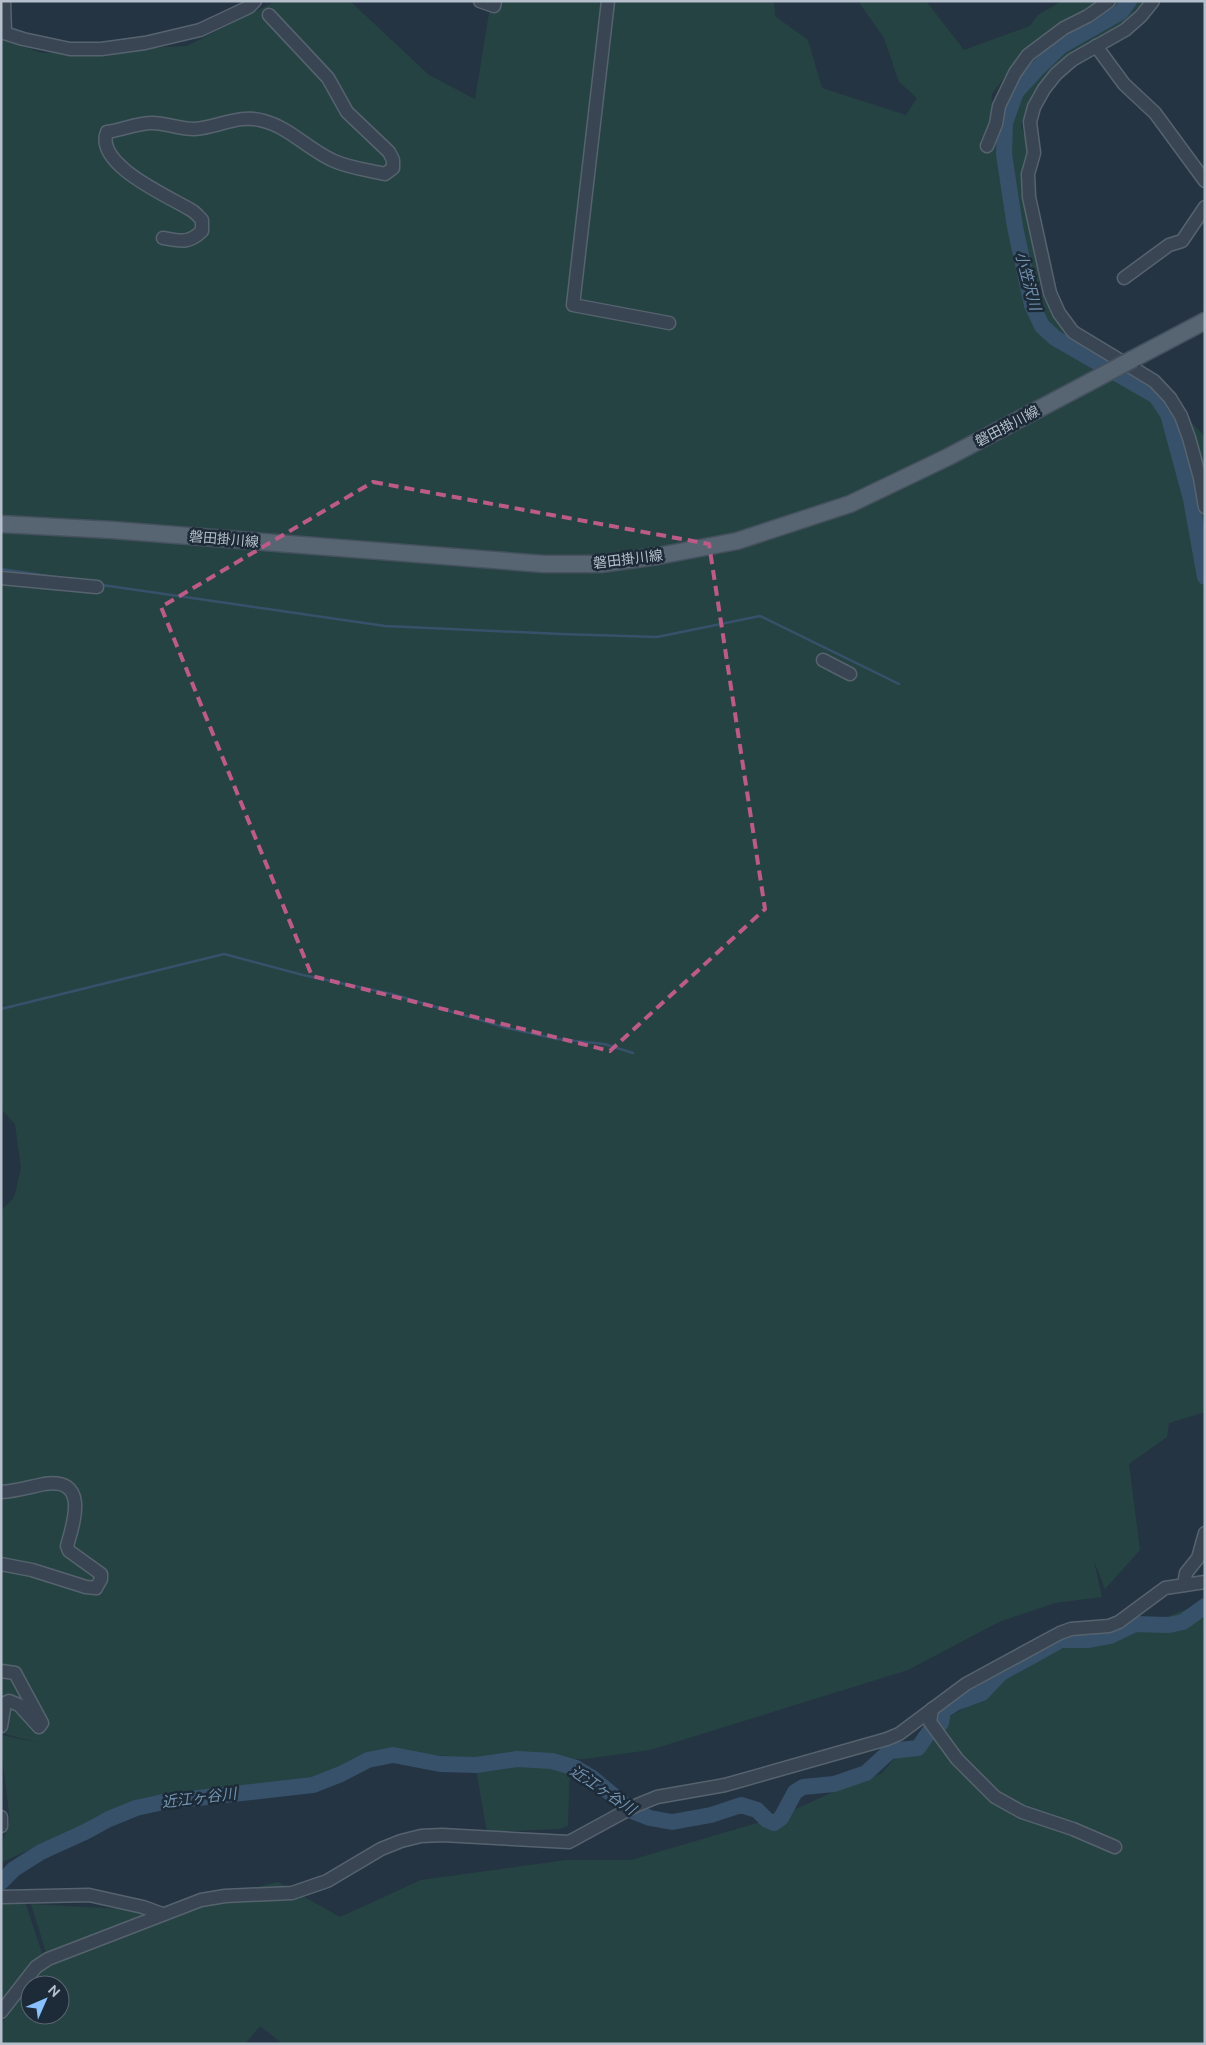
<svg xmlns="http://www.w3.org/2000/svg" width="1206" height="2045" font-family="Ubuntu,'Noto Sans JP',sans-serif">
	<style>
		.green { fill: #264343; fill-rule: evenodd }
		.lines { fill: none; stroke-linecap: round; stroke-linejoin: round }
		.stream { stroke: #37516b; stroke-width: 2.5 }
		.river { stroke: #37516b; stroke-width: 16 }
		.minor-casing { stroke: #56636f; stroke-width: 15 }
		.major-casing { stroke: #45515e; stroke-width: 19 }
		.minor { stroke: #394552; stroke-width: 12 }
		.major { stroke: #576572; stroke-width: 16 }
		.major-bridge-casing { stroke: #45515e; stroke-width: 19; stroke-linecap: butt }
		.major-bridge { stroke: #576572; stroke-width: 16 }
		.marked { fill: none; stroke: #bd5b88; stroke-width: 4; stroke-dasharray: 10 6; stroke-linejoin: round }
		.labels { text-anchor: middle; stroke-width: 5; stroke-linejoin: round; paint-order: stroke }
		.street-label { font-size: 14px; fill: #b5c0cc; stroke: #1d2a37 }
		.water-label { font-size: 15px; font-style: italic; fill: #7394b1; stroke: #1d2a37 }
	</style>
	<rect width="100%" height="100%" fill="#243442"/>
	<g class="green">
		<path d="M276,1h74l79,74 46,24 16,-98h283l1,15 33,24 14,48 84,27 11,-17 -18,-16 -15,-44 -26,-37h68l38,49 66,-24 8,-11 24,-14h81l-20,24 -58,31 -32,37 -12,32 11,36 8,130 24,41 80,50 -48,-10 22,9 42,7 45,49v975l-36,11 -2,14 -38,27 11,86 -35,39 -11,-28 8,36 -47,6 -56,19 -91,48 -258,80 -66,9h-14l-2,67 -9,3 -72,3 -13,-74 -94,-7 -57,27 -28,6 -118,8 -119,44 -57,27v-17l9,-26 -9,-71v-14l39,8 -39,-10v-523l13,-12 7,-30 -6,-44 -14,-15v-1070l41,14 145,-7zM1026,49l-37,98 3,-53z"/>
		<path d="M1205,1602v36l-5,1h5v405h-922l-23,-18 -15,18h-244v-20l47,-65 -17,-55 129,7 4,-3 114,-26 62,35 81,-37 145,-20h65l147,-43 66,-30 37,-13 14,-16 12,-9 33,-14 -5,-6 19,-15 40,-23 14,-18 49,-24 36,-4zM30,1985h30v30h-30z"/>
		<polygon points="1,1902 25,1902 43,1956 1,2004"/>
	</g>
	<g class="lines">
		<g class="stream">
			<polyline points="1,569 55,577"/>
			<polyline points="102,585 385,626 560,634 657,637 760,616 899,684"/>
			<polyline points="1,1009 224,954 303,975 392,994 507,1028 557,1039 604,1044 633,1053"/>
		</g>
		<g class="river">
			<polyline points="1129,1 1121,12 1061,46 1036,70 1016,92 1005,123 1004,154 1015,227 1032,305 1042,326 1055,338 1156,396 1168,414 1191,499 1205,577"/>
			<polyline points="1,1882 14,1869 41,1852 85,1832 109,1819 136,1808 163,1802 313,1785 341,1774 368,1760 393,1755 440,1764 476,1765 517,1759 552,1761 576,1768 591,1777 632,1811 650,1818 672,1822 711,1815 741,1805 757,1810 767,1820 774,1823 781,1818 795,1792 803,1787 834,1784 866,1773 890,1751 918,1748 932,1728 941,1723 943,1711 955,1703 982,1693 1001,1673 1061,1640 1089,1640 1110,1636 1135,1624 1169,1625 1183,1622 1205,1606"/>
		</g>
		<defs>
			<g id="minor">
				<polyline points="4,1 5,33"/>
				<polyline points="480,1 494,6 495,1"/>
				<polyline points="608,1 573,305 669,323"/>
				<polyline points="1153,1 1141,16 1125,30 1072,60 1056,74 1044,89 1034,107 1030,122 1034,153 1028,174 1029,197 1050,293 1059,313 1073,332 1154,381 1170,398 1181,416 1189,438 1200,478 1205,507"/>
				<polyline points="1,32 23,39 70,49 101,49 145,43 200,30 249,7 255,1"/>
				<polyline points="1096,46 1124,84 1155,113 1205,181"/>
				<polyline points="987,146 996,124 999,106 1015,73 1028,55 1064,28 1088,16 1109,1"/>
				<path d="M163,238c18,3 25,6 39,-7v-11c-3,-3 -7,-8 -11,-10 -21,-13 -97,-45 -84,-78 15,-2 30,-9 45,-9 14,0 27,6 42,6 24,-1 45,-16 70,-8 26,7 45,29 70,40 16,7 34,9 51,13l8,-6v-8l-4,-8 -42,-40 -19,-34 -59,-63"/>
				<polyline points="1124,278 1169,245 1182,241 1205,207"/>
				<polyline points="1,578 97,587"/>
				<polyline points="823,660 850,674"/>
				<path d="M1,1492c15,-1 28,-5 43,-8 45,-7 30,38 23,62l2,5 32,23v5l-5,9 -10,-1 -54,-17 -31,-6"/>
				<polyline points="1184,1585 1186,1573 1198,1558 1205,1533"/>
				<polyline points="1,1671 15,1673 42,1723 39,1727 19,1705 9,1701 5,1703 1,1726"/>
				<polyline points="932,1709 930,1722 957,1759 995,1797 1022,1812 1073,1829 1115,1847"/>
				<polyline points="1,1817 1,1826"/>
				<polyline points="1,1897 89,1895 143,1907 162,1914"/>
				<polyline points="1,2012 36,1967 48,1959 201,1900 225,1896 292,1893 327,1881 381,1849 401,1841 421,1836 442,1835 569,1842 635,1806 657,1797 725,1785 887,1739 899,1734 966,1684 1060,1633 1071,1629 1109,1626 1119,1622 1165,1588 1205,1582"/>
			</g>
			<g id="major">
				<polyline points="1133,359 1205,321"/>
				<polyline points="1,524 112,530 544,564 600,564 658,556 737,541 850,504 948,457 1088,383"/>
			</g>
		</defs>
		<use href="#minor" class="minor-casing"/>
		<use href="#major" class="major-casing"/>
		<use href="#minor" class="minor"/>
		<use href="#major" class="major"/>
		<defs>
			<polyline id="major-bridge" points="1088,383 1133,359"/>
		</defs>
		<use href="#major-bridge" class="major-bridge-casing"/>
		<use href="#major-bridge" class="major-bridge"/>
	</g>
	<path class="marked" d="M373,482l336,62 56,365 -155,142 -298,-75 -151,-369z"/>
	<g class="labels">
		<g class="street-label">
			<text transform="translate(1007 426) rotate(-28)" y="5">磐田掛川線</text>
			<text transform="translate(224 539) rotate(5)" y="5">磐田掛川線</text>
			<text transform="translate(628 559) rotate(-7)" y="5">磐田掛川線</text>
		</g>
		<g class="water-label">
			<text transform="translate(1028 281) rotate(75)" y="5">小笠沢川</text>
			<text transform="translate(603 1790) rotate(34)" y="5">近江ヶ谷川</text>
			<text transform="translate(199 1798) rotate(-7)" y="5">近江ヶ谷川</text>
		</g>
	</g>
	<rect width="1206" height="2045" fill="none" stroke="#b5c0cc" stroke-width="5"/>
	<g transform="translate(45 2000) rotate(45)"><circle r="24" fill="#1d2a37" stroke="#5a6673"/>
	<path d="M0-4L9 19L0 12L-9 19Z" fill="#88c1fe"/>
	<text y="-8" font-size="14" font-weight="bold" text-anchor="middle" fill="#b5c0cc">N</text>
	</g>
</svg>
